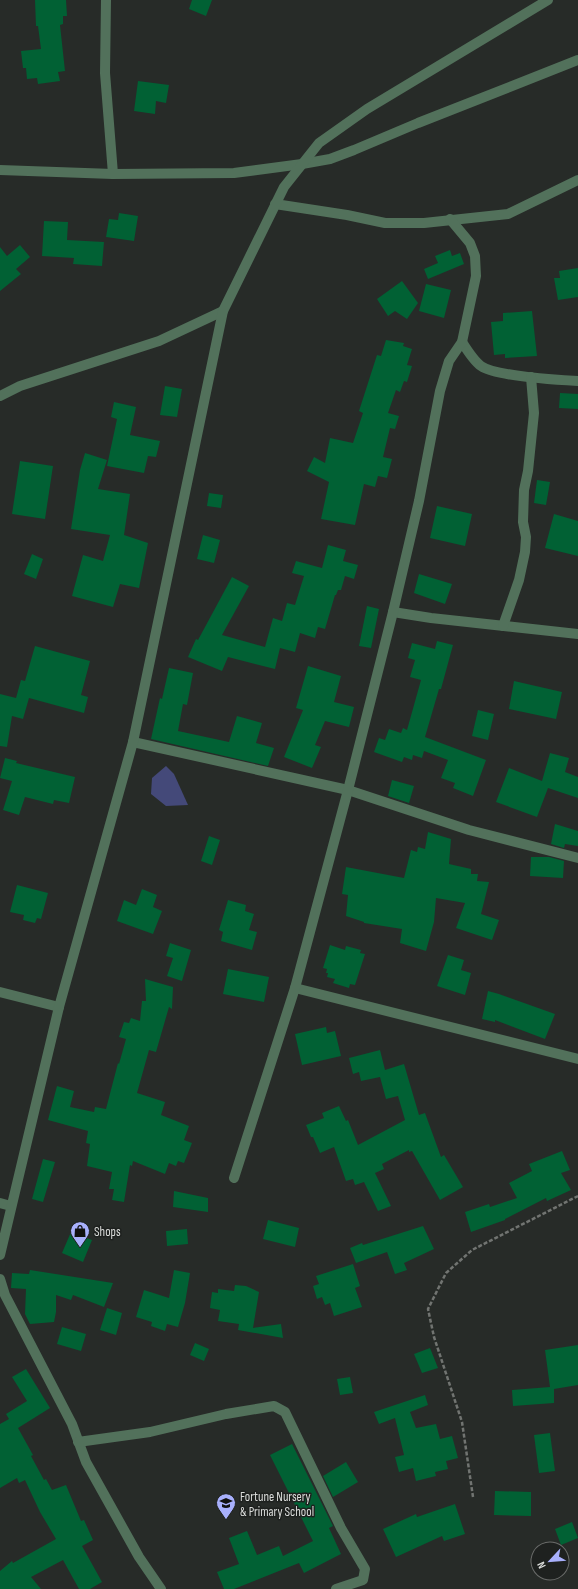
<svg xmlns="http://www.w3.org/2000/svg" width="578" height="1589" font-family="'Sofia Sans Condensed',sans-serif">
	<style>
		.green { fill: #444979 }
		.building { fill: #016134 }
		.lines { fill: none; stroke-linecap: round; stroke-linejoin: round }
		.path { stroke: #717471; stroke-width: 2.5; stroke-dasharray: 4 2; stroke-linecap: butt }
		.minor { stroke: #52715b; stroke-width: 10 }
		.labels { text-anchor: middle; stroke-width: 3; stroke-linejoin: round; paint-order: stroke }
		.poi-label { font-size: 13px; fill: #dbdddb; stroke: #1e211f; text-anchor: start }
	</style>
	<rect width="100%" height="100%" fill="#272b28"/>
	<polygon class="green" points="166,766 174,774 188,805 166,806 151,794 152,778"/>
	<g class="building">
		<polygon points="35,0 66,0 67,16 63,16 63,24 60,25 65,71 58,72 60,81 38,84 37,78 27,79 26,68 23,68 21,51 41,49 38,26 36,26"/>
		<polygon points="192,0 212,0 206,16 189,9"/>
		<polygon points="138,81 169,85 166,103 156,101 155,114 134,111"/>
		<polygon points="119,213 138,216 134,241 106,237 109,219 118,220"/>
		<polygon points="44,221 68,222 67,240 104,242 102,266 73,264 74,258 42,256"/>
		<polygon points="20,245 30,257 16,269 21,274 0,291 0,247 7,256"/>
		<polygon points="450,250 452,256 460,253 464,264 428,279 424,269 438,263 435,256"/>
		<polygon points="578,268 578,297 558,300 554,278 560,278 559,271"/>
		<polygon points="402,281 418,303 407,319 395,311 388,316 377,299"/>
		<polygon points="426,284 451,290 444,318 419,311"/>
		<polygon points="532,311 537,356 505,358 505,354 494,355 491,322 503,321 503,313"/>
		<polygon points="386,340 404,343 403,346 412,349 407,365 412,366 407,382 404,381 400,392 396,390 388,413 399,416 395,429 390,428 383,457 392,459 387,478 378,476 375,487 364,484 355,525 321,519 329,482 307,471 314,457 325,463 330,438 353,443 363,413 359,411 377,355 381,356"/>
		<polygon points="165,386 182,389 177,417 160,415"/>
		<polygon points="560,393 578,394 578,409 559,408"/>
		<polygon points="114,402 136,407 130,435 160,441 156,457 148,456 144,473 107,466 117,419 111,417"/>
		<polygon points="85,453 107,460 98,489 130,494 124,535 148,543 139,588 120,584 113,607 72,596 83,555 103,561 110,535 71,529 80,470"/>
		<polygon points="20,461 53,466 45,519 12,514"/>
		<polygon points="537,480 550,482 546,505 534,503"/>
		<polygon points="209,493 223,495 221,508 207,506"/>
		<polygon points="437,506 472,514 465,546 430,538"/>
		<polygon points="554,514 578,521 578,556 545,548"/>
		<polygon points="203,535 220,540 214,563 197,559"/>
		<polygon points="328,545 346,550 343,561 358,565 354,579 345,576 341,590 338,590 336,595 335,595 325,629 318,627 315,638 300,633 295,652 280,648 275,669 228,657 222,671 188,657 196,639 198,640 232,577 249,586 222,635 265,647 273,618 282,621 287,603 295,605 304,576 292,573 296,561 322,568"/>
		<polygon points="32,554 43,559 36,579 24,574"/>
		<polygon points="419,574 452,584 445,604 414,593"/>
		<polygon points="367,606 379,609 371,648 359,646"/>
		<polygon points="437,641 453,645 441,689 439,689 425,737 486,760 473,796 453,788 455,783 441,778 448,760 424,751 422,758 413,755 412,760 404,757 402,762 374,752 379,738 385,740 389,729 401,733 403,728 407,730 421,680 410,677 415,660 408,658 412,643 435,649"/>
		<polygon points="35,646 90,661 81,695 88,697 84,713 29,698 23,719 12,716 7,747 0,746 0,694 16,698 21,680 25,681"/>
		<polygon points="308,666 341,676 334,702 354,707 349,727 325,721 315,745 321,747 312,768 284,757 303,710 296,708"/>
		<polygon points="169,668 193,673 187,705 183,704 178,731 229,742 237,716 262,723 256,743 274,748 268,766 151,739 160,698 162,699"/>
		<polygon points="514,681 562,692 556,719 509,709"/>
		<polygon points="478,710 494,714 488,740 472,736"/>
		<polygon points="550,753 569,758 565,772 578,777 578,798 548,788 537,817 496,802 509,768 542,781"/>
		<polygon points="5,758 17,761 16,763 75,777 69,803 54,800 53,804 25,797 19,815 3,810 12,781 0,778"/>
		<polygon points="392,780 414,786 409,803 388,796"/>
		<polygon points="555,824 578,831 578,846 565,844 564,848 551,844"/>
		<polygon points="428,832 451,839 449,864 471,869 471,874 478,874 477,881 489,882 481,914 499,920 492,940 456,928 465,903 436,898 434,922 426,951 400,943 402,929 364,923 364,922 346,916 348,895 342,894 346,867 404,878 411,850 417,852 418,847 425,849"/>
		<polygon points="209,836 220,840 212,865 201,861"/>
		<polygon points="531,857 549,857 564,861 563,878 530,876"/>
		<polygon points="17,885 48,893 41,919 37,918 35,923 23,920 24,915 10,912"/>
		<polygon points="142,889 157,895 153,907 162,911 153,934 117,921 124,900 136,905"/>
		<polygon points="228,900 246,905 245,911 254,914 249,930 257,932 252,950 221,941 223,932 219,930"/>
		<polygon points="170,943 191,950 182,981 167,976 173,958 166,956"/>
		<polygon points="330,945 345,950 346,946 361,950 360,953 365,954 355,985 350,984 349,988 333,983 335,979 327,977 328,973 326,973 327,969 323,968"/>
		<polygon points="448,955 464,960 461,970 471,973 465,995 437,986"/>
		<polygon points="228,969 269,977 264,1002 223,994"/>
		<polygon points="145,979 173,987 172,1009 169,1007 156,1052 149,1050 137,1093 165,1102 161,1115 189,1126 184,1140 192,1143 184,1163 178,1161 176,1166 169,1163 165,1174 133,1161 132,1166 130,1165 124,1202 112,1200 114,1189 109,1189 112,1172 87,1166 90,1144 86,1143 88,1131 48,1120 57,1086 74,1091 70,1107 94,1112 95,1107 106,1109 118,1063 119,1064 126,1039 119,1037 124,1022 129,1023 131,1018 140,1021 142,1001 146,1001"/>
		<polygon points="488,991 499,994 555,1014 545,1039 495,1020 495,1022 482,1019"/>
		<polygon points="326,1027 327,1033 335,1031 341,1056 302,1065 295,1034"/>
		<polygon points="380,1050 385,1070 404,1064 419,1115 425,1113 441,1157 444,1155 463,1187 440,1200 412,1151 409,1152 409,1150 382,1164 384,1169 375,1173 391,1206 378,1211 364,1182 355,1185 353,1179 346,1181 334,1147 320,1153 313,1137 311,1137 306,1125 324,1118 322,1113 339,1106 346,1121 348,1120 358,1145 405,1120 398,1096 386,1099 380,1077 361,1081 359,1072 353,1074 349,1058"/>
		<polygon points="562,1151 570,1170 561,1173 571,1190 547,1201 546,1198 505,1219 505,1220 471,1232 465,1212 489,1204 490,1207 517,1198 509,1183 532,1171 529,1164"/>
		<polygon points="43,1159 55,1162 43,1202 32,1199"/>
		<polygon points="174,1191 208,1198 208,1212 173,1207"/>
		<polygon points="268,1220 299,1228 295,1247 263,1239"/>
		<polygon points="423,1226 434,1249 404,1263 407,1270 395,1274 387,1252 356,1263 350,1248 362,1243 363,1245"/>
		<polygon points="187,1229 188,1244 167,1246 166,1231"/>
		<polygon points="71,1232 92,1240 83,1262 62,1253"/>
		<polygon points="353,1264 360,1286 355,1288 362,1307 334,1316 330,1303 325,1305 322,1297 317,1299 313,1286 319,1284 316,1276"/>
		<polygon points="30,1270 113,1283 104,1307 73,1295 71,1300 56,1295 56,1312 54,1322 30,1324 25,1314 26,1289 11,1288 12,1273 29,1274"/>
		<polygon points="174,1270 190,1273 185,1303 178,1327 167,1324 165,1331 151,1326 152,1322 136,1317 144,1290 169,1298"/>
		<polygon points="235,1285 246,1286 259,1292 253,1328 281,1324 283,1338 238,1330 239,1324 218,1321 220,1310 210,1308 212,1292 218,1293 218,1289 234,1291"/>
		<polygon points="107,1308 122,1313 116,1335 100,1330"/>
		<polygon points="62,1327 86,1334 81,1351 57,1344"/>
		<polygon points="195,1343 209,1349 204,1361 190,1355"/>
		<polygon points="578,1345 578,1385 554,1389 554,1403 513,1406 512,1390 550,1387 545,1350"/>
		<polygon points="430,1348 438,1368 422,1373 414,1354"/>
		<polygon points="26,1369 50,1408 18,1428 33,1455 31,1456 44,1480 46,1479 52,1490 66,1485 81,1521 84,1520 93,1540 82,1546 102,1582 90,1589 79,1589 63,1560 31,1577 41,1589 0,1589 0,1571 12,1561 13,1563 56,1539 40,1512 25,1480 19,1483 17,1478 0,1488 0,1424 9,1419 6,1414 27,1401 12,1377"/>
		<polygon points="350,1377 353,1393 340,1395 337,1379"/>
		<polygon points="425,1395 428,1405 410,1412 416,1428 436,1424 440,1439 452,1436 458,1458 446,1461 448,1469 435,1472 436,1476 416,1481 413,1468 399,1472 395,1457 404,1455 395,1418 379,1424 374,1412"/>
		<polygon points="550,1433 555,1471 539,1473 534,1435"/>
		<polygon points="292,1444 333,1526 329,1528 341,1554 304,1573 299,1563 234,1589 224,1589 217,1572 239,1564 229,1538 247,1531 257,1555 279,1546 283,1556 313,1541 270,1455"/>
		<polygon points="346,1462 358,1482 333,1497 323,1476"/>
		<polygon points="495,1491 531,1492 531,1516 494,1515"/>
		<polygon points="455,1504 465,1534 444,1541 442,1536 396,1557 383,1529 416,1514 417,1517"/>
		<polygon points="572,1522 578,1538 561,1545 555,1529"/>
	</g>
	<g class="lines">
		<polyline class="path" points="473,1497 462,1422 434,1337 428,1309 446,1273 472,1250 578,1196"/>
		<g class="minor">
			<polyline points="106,0 105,73 113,174"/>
			<polyline points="0,170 113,174 234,173 302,164 330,159 354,150 418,123 578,60"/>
			<polyline points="275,204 347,215 385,223 424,223 508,214 578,180"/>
			<path d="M462,342c5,8 12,19 19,24 14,10 78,14 97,15"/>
			<polyline points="0,396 20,386 159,341 223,311"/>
			<polyline points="393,612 431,618 578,634"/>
			<polyline points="503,626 519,580 525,552 526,537 523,522 524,490 528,471 534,413 531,377"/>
			<polyline points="133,742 348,790 469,830 578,858"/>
			<polyline points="295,988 578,1059"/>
			<polyline points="0,992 59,1007"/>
			<polyline points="234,1178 295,988 348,790 393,612 419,501 440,391 449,361 462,342 476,276 475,256 470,243 450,219"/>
			<polyline points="0,1203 11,1206"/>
			<polyline points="0,1255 59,1007 133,742 223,311 284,187 319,143 367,109 548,0"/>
			<polyline points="0,1279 5,1295 72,1424 86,1462 139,1557 161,1589"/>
			<polyline points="78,1442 150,1432 226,1414 274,1406 285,1412 341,1528 365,1569 363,1580 336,1589"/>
		</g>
	</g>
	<defs>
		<symbol id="shop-pin" viewBox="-11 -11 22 30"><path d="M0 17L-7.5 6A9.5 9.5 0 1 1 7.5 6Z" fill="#a8b0fc" stroke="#1e211f"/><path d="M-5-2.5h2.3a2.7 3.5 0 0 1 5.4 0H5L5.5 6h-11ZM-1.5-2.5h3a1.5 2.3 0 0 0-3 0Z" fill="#111"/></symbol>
		<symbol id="school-pin" viewBox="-11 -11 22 30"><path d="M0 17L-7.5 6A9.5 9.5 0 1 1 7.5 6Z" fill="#a8b0fc" stroke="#1e211f"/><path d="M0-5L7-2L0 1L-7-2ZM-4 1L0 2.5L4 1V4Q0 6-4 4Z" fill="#111"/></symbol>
	</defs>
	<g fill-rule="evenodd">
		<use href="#shop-pin" x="69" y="1220" width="22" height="30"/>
		<use href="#school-pin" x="215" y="1492" width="22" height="30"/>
	</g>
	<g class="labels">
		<g class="poi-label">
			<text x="94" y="1236">Shops</text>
			<text x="240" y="1501">Fortune Nursery<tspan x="240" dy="15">&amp; Primary School</tspan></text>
		</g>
	</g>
	<g transform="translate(550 1561) rotate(244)"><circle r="19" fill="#1e211f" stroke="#6a6c6a"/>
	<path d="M0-3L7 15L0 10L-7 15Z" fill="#a8b0fc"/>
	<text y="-6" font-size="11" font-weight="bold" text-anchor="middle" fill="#dbdddb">N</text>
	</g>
</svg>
